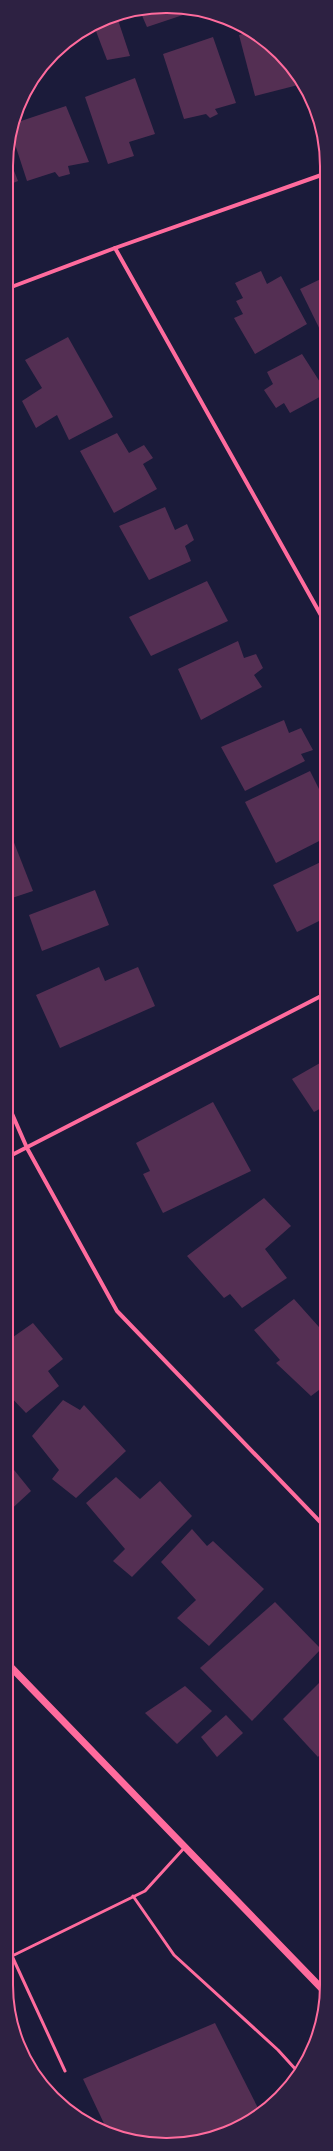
<svg xmlns="http://www.w3.org/2000/svg" width="333" height="2151" font-family="'IBM Plex Serif',serif">
	<style>
		.building { fill: #542f53 }
		.lines { fill: none; stroke-linecap: round; stroke-linejoin: round }
		.service { stroke: #ff6b9d; stroke-width: 3 }
		.minor { stroke: #ff6b9d; stroke-width: 4 }
		.tertiary { stroke: #ff6b9d; stroke-width: 7 }
		.rim { fill: none; stroke: #ff6b9d; stroke-width: 2 }
	</style>
	<rect width="100%" height="100%" fill="#1b1b3a"/>
	<g class="building">
		<polygon points="177,6 183,8 186,14 147,27 140,11"/>
		<polygon points="116,14 130,56 107,60 94,26"/>
		<polygon points="250,32 280,53 302,84 255,96 239,35"/>
		<polygon points="213,37 236,103 215,109 218,114 210,118 206,114 184,119 163,54"/>
		<polygon points="135,78 155,134 129,142 134,156 108,164 85,97"/>
		<polygon points="66,106 89,162 68,166 70,174 59,177 55,172 27,181 12,135 15,123"/>
		<polygon points="7,153 18,181 6,186 6,156"/>
		<polygon points="261,271 267,284 281,276 307,324 255,354 234,318 243,314 236,301 243,298 235,283"/>
		<polygon points="327,276 327,344 300,289"/>
		<polygon points="68,337 113,417 69,440 57,415 36,428 22,401 42,388 25,360"/>
		<polygon points="302,354 327,393 290,413 284,403 276,408 264,390 273,384 267,372"/>
		<polygon points="117,433 129,453 144,445 153,458 143,464 157,489 114,513 80,451"/>
		<polygon points="165,507 175,530 187,524 194,540 185,546 191,561 149,580 119,526"/>
		<polygon points="207,581 228,621 151,656 129,617"/>
		<polygon points="238,641 244,658 256,654 263,668 254,675 262,687 201,720 178,669"/>
		<polygon points="284,720 289,733 301,728 313,750 301,754 305,761 245,791 221,747"/>
		<polygon points="310,771 327,805 327,837 276,863 245,802"/>
		<polygon points="13,840 33,891 6,900 6,842"/>
		<polygon points="327,859 327,917 297,932 273,885"/>
		<polygon points="95,890 109,925 42,951 29,915"/>
		<polygon points="99,967 105,981 138,967 155,1006 60,1048 36,995"/>
		<polygon points="327,1059 327,1105 314,1112 292,1079"/>
		<polygon points="213,1102 251,1171 163,1213 143,1174 150,1171 136,1143"/>
		<polygon points="264,1198 291,1226 265,1249 287,1278 242,1308 230,1294 224,1298 187,1256"/>
		<polygon points="294,1299 327,1336 327,1384 311,1396 276,1363 280,1360 254,1330"/>
		<polygon points="33,1323 63,1359 48,1371 59,1386 26,1413 6,1392 6,1342"/>
		<polygon points="63,1400 80,1410 84,1405 126,1451 76,1498 52,1479 59,1470 32,1436"/>
		<polygon points="6,1460 31,1491 6,1514"/>
		<polygon points="116,1477 140,1499 160,1481 192,1516 132,1577 113,1561 125,1549 86,1503"/>
		<polygon points="192,1529 207,1546 213,1541 264,1589 209,1646 177,1618 196,1600 161,1562"/>
		<polygon points="275,1602 321,1649 252,1721 200,1668"/>
		<polygon points="327,1675 327,1745 318,1757 283,1719"/>
		<polygon points="185,1686 212,1711 177,1744 145,1713"/>
		<polygon points="226,1715 243,1733 217,1757 201,1737"/>
		<polygon points="215,2023 260,2112 218,2136 156,2145 108,2132 83,2079"/>
	</g>
	<g class="lines">
		<g class="service">
			<polyline points="133,1896 174,1955 278,2050 298,2072"/>
			<polyline points="6,1944 12,1956 145,1891 185,1847"/>
			<polyline points="12,1956 65,2071"/>
		</g>
		<g class="minor">
			<polyline points="115,248 327,626"/>
			<polyline points="6,289 115,248 327,173"/>
			<polyline points="6,1100 27,1148 117,1311 327,1529"/>
			<polyline points="6,1158 327,993"/>
		</g>
		<polyline class="tertiary" points="6,1662 327,1994"/>
	</g>
	<path d="M0 0H333V2151H0ZM166 13H167A153 153 0 0 1 320 166V1985A153 153 0 0 1 167 2138H166A153 153 0 0 1 13 1985V166A153 153 0 0 1 166 13Z" fill="#2d2142" fill-rule="evenodd"/>
	<path class="rim" d="M166 13H167A153 153 0 0 1 320 166V1985A153 153 0 0 1 167 2138H166A153 153 0 0 1 13 1985V166A153 153 0 0 1 166 13Z"/>
</svg>
